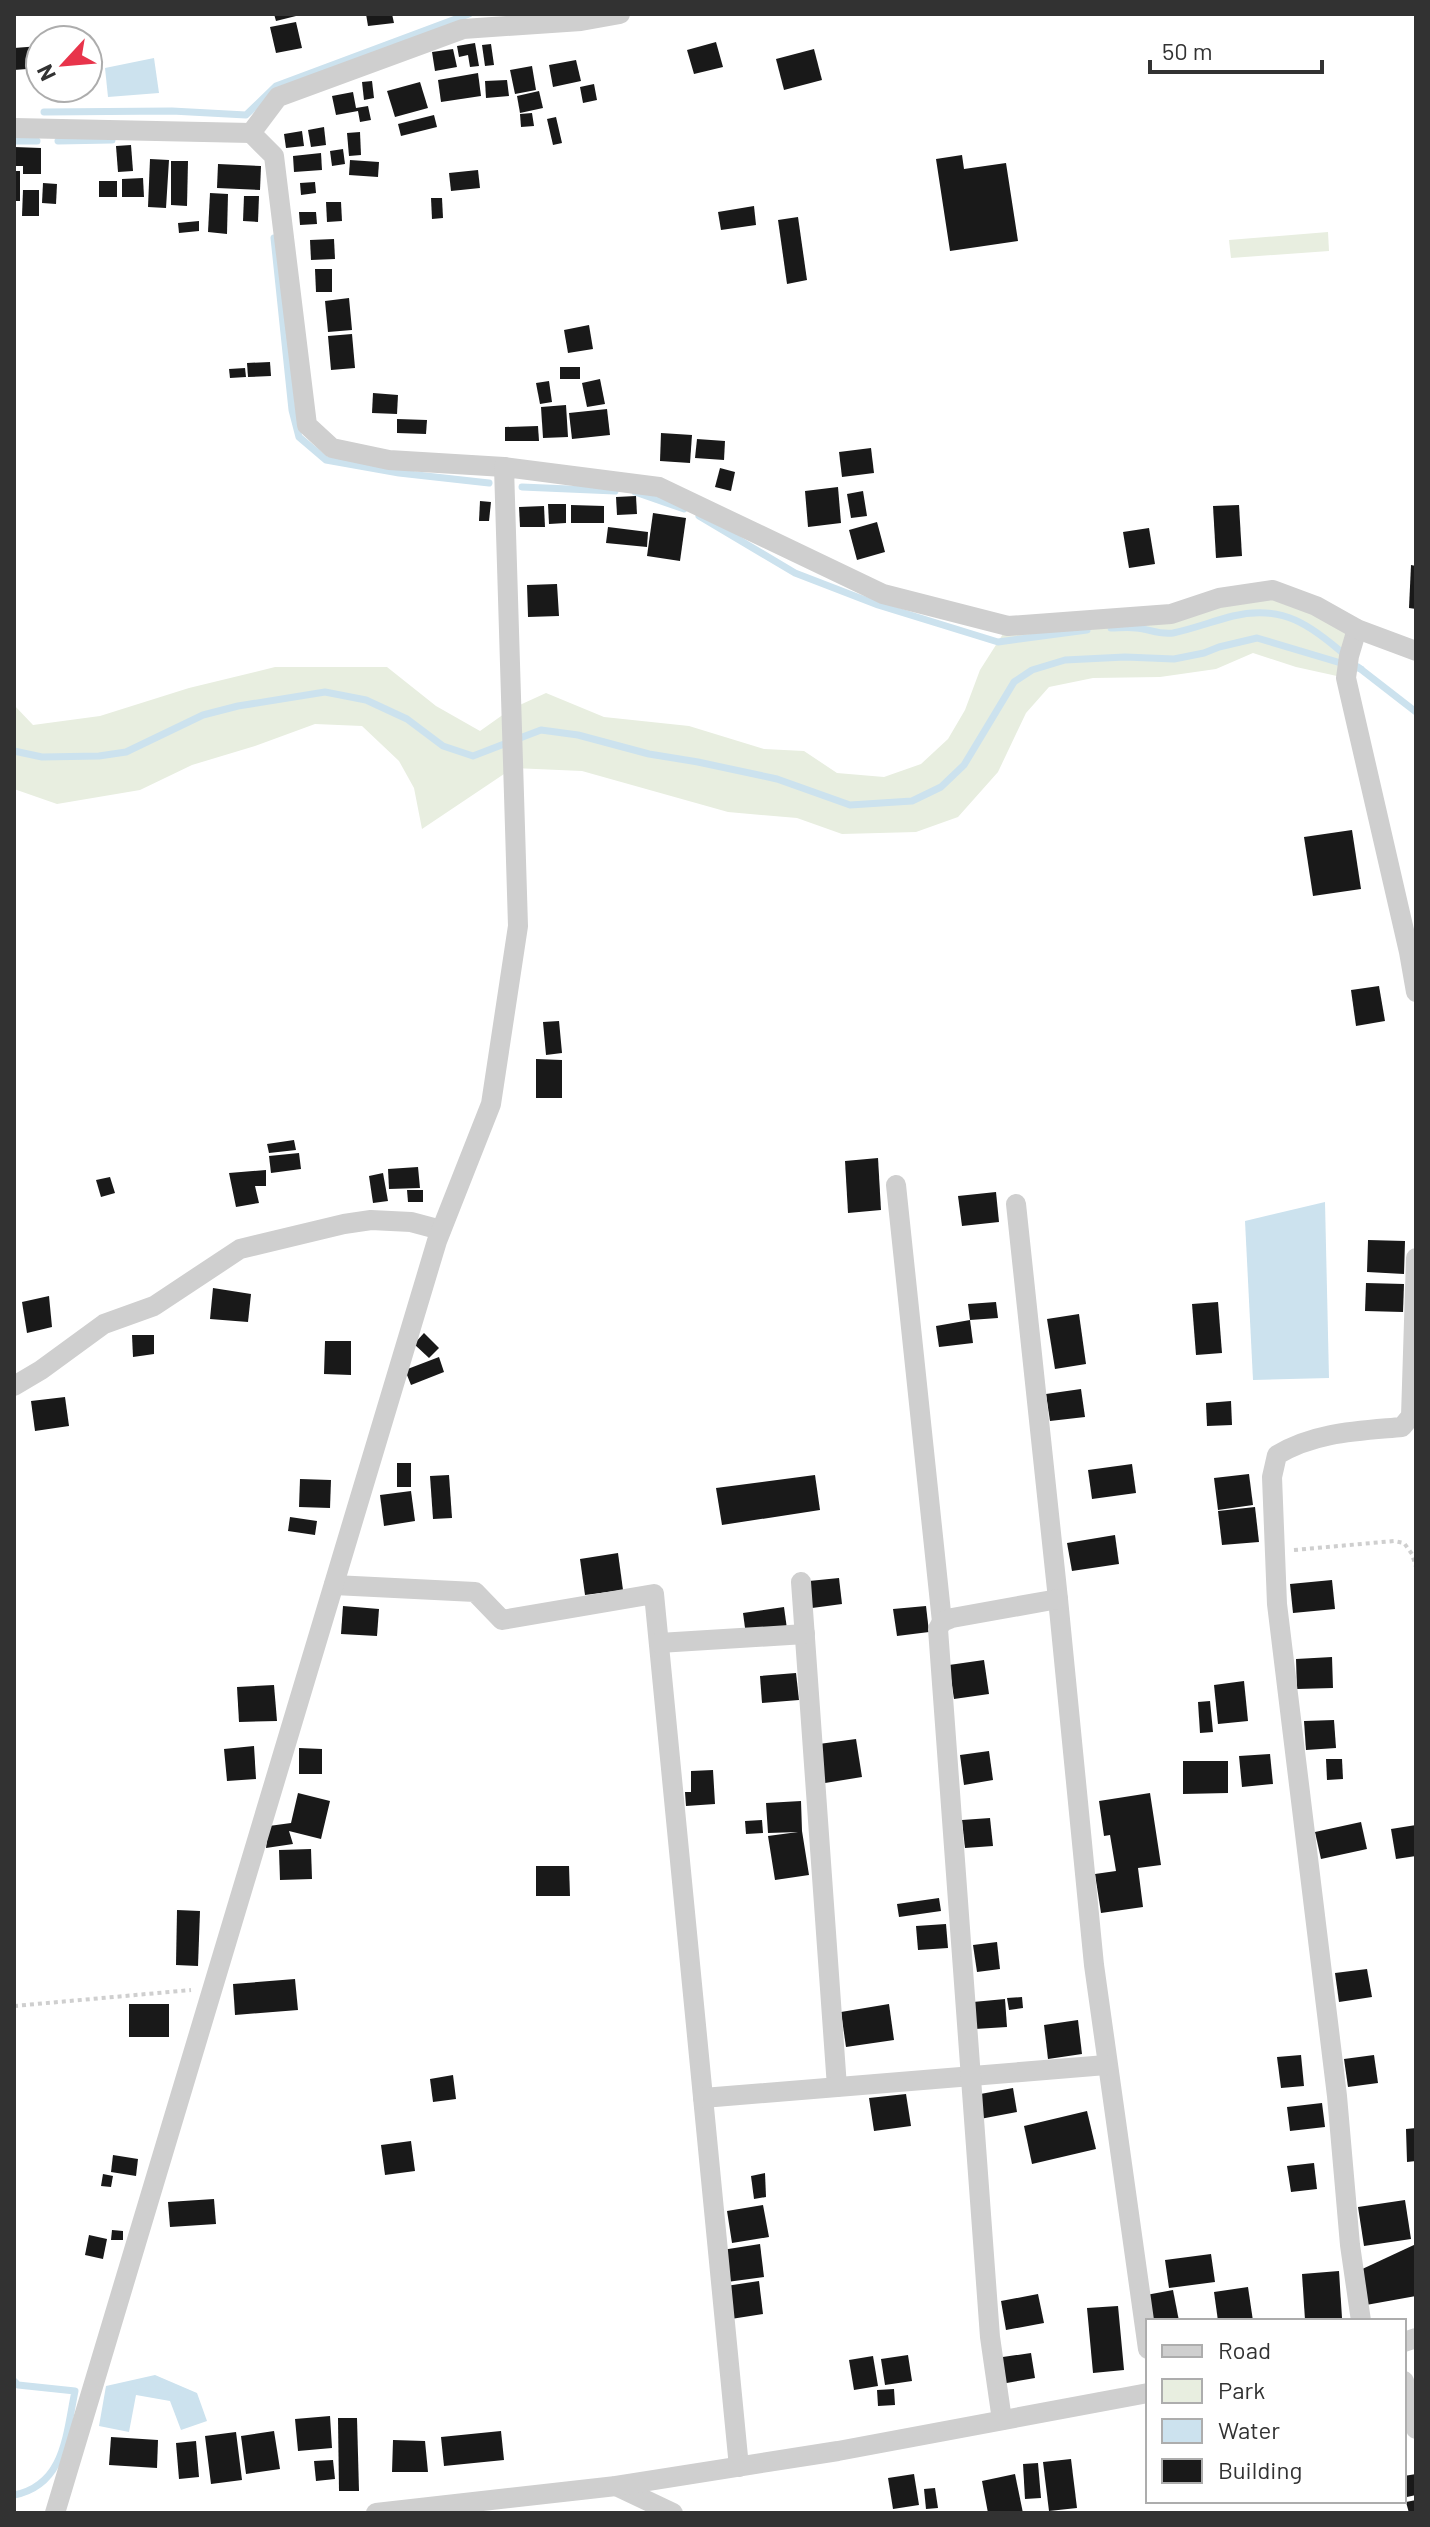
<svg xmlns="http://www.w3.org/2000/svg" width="1430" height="2527" font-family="Barlow,sans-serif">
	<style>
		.green { fill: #e8eee0 }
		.water { fill: #cce2ee }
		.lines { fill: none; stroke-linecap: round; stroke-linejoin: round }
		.stream { stroke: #cce2ee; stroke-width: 7 }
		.building { fill: #191919 }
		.path { stroke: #cfcfcf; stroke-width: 4; stroke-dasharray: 4 4; stroke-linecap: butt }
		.minor { stroke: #cfcfcf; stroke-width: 20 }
	</style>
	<rect width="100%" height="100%" fill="#fff"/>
	<g class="green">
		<polygon points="1328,232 1329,251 1231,258 1229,240"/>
		<polygon points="1273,590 1357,629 1346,678 1296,667 1253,653 1216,669 1160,677 1093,678 1049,687 1026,713 998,772 958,817 916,832 842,834 797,818 728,812 582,771 513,768 422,829 414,788 399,761 362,726 315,724 255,746 192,765 140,790 57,804 14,789 14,705 33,725 100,716 189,688 275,667 387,667 436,706 480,731 511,709 546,693 604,717 689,726 764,749 804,751 837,773 884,777 921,764 948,739 965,710 980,670 1008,626 1171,614"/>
	</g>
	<g class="water">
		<polygon points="154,58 159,93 108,97 105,68"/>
		<polygon points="1325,1202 1329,1378 1253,1380 1245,1221"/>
		<polygon points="155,2375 197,2393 207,2421 181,2430 170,2401 136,2395 129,2432 99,2426 106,2386"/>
	</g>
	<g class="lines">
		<g class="stream">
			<polyline points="44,112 172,111 246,115 276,86 469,14"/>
			<polyline points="14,141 37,141"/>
			<polyline points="58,141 112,140"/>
			<polyline points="274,238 292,410 299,437 326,460 399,473 489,483"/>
			<polyline points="522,487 615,491"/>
			<polyline points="635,492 684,509"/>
			<polyline points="699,516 795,573 878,605 998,642 1087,630"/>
			<path d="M1111,628c8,0 17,-1 25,0 13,1 23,7 37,5 20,-4 40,-12 60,-17 49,-12 78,9 113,40"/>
			<polyline points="1358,667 1416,712"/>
			<polyline points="14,751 42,757 99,756 126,752 203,715 238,706 325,692 366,700 407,719 443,746 473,756 541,730 578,735 649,754 698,762 777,779 850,805 912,801 941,787 964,765 1014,682 1032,670 1065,660 1125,657 1174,659 1204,653 1219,647 1257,638 1361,669"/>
			<path d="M14,2381l4,4 57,6c-9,43 -10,94 -61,104"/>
		</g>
	</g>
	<g class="building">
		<polygon points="274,14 300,14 300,15 276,21"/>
		<polygon points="366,14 392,14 394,23 368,26"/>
		<polygon points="296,22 302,48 276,53 270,27"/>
		<polygon points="716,42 723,67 694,74 687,50"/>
		<polygon points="475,43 479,66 470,67 468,55 459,57 457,46"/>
		<polygon points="491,44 494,65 485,66 482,45"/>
		<polygon points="40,46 40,68 14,70 14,48"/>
		<polygon points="453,49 457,67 435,71 432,52"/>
		<polygon points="814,49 822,80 784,90 776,59"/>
		<polygon points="576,60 581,81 553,87 549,65"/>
		<polygon points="532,66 536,90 515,94 510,70"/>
		<polygon points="478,73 481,96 441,102 438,80"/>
		<polygon points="507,80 509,96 486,98 485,81"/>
		<polygon points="372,81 374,98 364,100 362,82"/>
		<polygon points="420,82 428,108 395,117 387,91"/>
		<polygon points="594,84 597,100 583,103 580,87"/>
		<polygon points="47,88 68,88 68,96 47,95"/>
		<polygon points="539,91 543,108 520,113 517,96"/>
		<polygon points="353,92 356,108 368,106 371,120 360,122 358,111 336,115 332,96"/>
		<polygon points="532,113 534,126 521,127 520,114"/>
		<polygon points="434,115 437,127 401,136 398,124"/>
		<polygon points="556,117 562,143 553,145 547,119"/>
		<polygon points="324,127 326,145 311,147 308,130"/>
		<polygon points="302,131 304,146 286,148 284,134"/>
		<polygon points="360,132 361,155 349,156 347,133"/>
		<polygon points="131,145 133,171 118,172 116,146"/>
		<polygon points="14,147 41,148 41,174 23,174 23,166 14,166"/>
		<polygon points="343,149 345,164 332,166 330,151"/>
		<polygon points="321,153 322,170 294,172 293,156"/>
		<polygon points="962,155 964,169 1006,163 1018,241 950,251 936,159"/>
		<polygon points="150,159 169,160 166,208 148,207"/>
		<polygon points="350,160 379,162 378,177 349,175"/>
		<polygon points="171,161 188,161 187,206 171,205"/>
		<polygon points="218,164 261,166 260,190 217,188"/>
		<polygon points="478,170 480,188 451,191 449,173"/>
		<rect x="14" y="171" width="6" height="30"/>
		<polygon points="143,178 144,197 122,197 122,179"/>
		<rect x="99" y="181" width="18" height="16"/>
		<polygon points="315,182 316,193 301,195 300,183"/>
		<polygon points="43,183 57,184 56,204 42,203"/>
		<polygon points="23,190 39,190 39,216 22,216"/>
		<polygon points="210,193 228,194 227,234 208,232"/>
		<polygon points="244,196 259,196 258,222 243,221"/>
		<polygon points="431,198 442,198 443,218 432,219"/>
		<polygon points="326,202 341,202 342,221 327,222"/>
		<polygon points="754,206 756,225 721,230 718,212"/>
		<polygon points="299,212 316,212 317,224 300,225"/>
		<polygon points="798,217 807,280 787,284 778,220"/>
		<polygon points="199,221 199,231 179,233 178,223"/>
		<polygon points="334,239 335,259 311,260 310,240"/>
		<polygon points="315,269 332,269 332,292 316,292"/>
		<polygon points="349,298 352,330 328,332 325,301"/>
		<polygon points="589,325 593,349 568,353 564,330"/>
		<polygon points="352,334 355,368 331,370 328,336"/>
		<polygon points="270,362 271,376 248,377 247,363"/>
		<rect x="560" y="367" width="20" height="12"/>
		<polygon points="245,368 246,377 230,378 229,369"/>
		<polygon points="600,379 605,404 587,407 582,383"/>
		<polygon points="549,381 552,402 540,404 536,383"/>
		<polygon points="373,393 398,395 397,414 372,413"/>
		<polygon points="566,405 568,437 543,438 541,407"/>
		<polygon points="607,409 610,435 572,439 569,413"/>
		<polygon points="397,419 427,420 426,434 397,433"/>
		<polygon points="538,426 539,441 505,441 505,427"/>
		<polygon points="661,433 692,435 690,463 660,461"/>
		<polygon points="697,439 725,441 724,460 695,458"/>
		<polygon points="871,448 874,473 842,477 839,452"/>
		<polygon points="720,468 735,472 731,491 715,487"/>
		<polygon points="838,487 841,523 808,527 805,491"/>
		<polygon points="863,491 867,516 851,518 847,494"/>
		<polygon points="636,496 637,514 617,515 616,497"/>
		<polygon points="480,501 491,502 489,521 479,521"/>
		<polygon points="548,504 566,504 566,523 549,524"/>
		<polygon points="571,505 604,506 604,523 571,523"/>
		<polygon points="1239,505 1242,556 1216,558 1213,506"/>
		<polygon points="544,506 545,527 520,527 519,507"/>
		<polygon points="653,513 686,518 680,561 647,556"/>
		<polygon points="877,522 885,552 857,560 849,530"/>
		<polygon points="608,527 648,532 647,547 606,543"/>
		<polygon points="1149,528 1155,564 1129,568 1123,532"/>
		<polygon points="1411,565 1416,566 1416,609 1409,608"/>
		<polygon points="557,584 559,616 528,617 527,585"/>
		<polygon points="1352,830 1361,889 1313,896 1304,837"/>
		<polygon points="1379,986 1385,1021 1356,1026 1351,990"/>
		<polygon points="559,1021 562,1053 546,1055 543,1022"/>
		<polygon points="536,1059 562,1060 562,1098 536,1098"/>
		<polygon points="294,1140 296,1150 269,1153 267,1144"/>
		<polygon points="299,1153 301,1169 271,1173 269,1156"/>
		<polygon points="878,1158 881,1210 848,1213 845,1161"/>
		<polygon points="418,1167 420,1188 389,1189 388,1169"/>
		<polygon points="266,1170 266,1186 255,1186 259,1203 236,1207 229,1173"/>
		<polygon points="383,1173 388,1201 373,1203 369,1176"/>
		<polygon points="110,1177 115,1193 101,1197 96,1180"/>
		<polygon points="407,1190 423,1190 423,1202 408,1202"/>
		<polygon points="996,1192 999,1222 962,1226 958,1196"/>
		<polygon points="1368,1240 1405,1241 1404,1274 1367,1272"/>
		<polygon points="1366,1283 1404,1284 1403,1312 1365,1311"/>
		<polygon points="213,1288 251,1294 248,1322 210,1319"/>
		<polygon points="49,1296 52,1327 27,1333 22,1302"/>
		<polygon points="996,1302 998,1318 970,1320 968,1304"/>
		<polygon points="1218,1302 1222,1353 1196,1355 1192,1304"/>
		<polygon points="1079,1314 1086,1364 1055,1369 1047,1319"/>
		<polygon points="970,1320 973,1343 939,1347 936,1326"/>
		<polygon points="424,1333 439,1348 429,1358 414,1344"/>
		<polygon points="132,1335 154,1335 154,1354 133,1357"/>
		<polygon points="325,1341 351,1341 351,1375 324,1374"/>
		<polygon points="439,1357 444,1372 411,1385 405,1370"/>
		<polygon points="1081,1389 1085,1417 1050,1421 1046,1394"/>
		<polygon points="65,1397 69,1426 35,1431 31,1401"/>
		<polygon points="1231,1401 1232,1425 1207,1426 1206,1403"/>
		<rect x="397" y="1463" width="14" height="24"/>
		<polygon points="1132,1464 1136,1493 1092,1499 1088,1470"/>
		<polygon points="1249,1474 1253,1505 1218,1510 1214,1478"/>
		<polygon points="449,1475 452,1518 433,1519 430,1476"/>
		<polygon points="815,1475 820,1510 722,1525 716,1488"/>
		<polygon points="300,1479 331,1480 330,1508 299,1507"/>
		<polygon points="411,1491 415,1521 384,1526 380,1495"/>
		<polygon points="1255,1507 1259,1542 1222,1545 1218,1511"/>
		<polygon points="290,1517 317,1521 315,1535 288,1531"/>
		<polygon points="1115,1535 1119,1564 1072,1571 1067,1543"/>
		<polygon points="618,1553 623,1590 585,1595 580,1559"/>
		<polygon points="839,1578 842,1604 812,1608 809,1581"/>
		<polygon points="1332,1580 1335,1609 1293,1613 1290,1584"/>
		<polygon points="343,1606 379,1609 377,1636 341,1634"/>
		<polygon points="926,1606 929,1632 897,1636 893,1609"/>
		<polygon points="784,1607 787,1629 746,1635 743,1613"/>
		<polygon points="1332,1657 1333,1688 1297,1689 1296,1659"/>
		<polygon points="984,1660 989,1694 954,1699 949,1665"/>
		<polygon points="796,1673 799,1700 762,1703 760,1676"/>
		<polygon points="1244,1681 1248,1721 1218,1724 1214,1685"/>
		<polygon points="274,1685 277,1721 239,1722 237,1687"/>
		<polygon points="1210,1701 1213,1732 1200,1733 1198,1702"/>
		<polygon points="1334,1720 1336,1748 1306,1750 1304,1721"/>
		<polygon points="856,1739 862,1777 825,1783 819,1744"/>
		<polygon points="254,1746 256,1779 227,1781 224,1749"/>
		<polygon points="299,1748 322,1749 322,1774 299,1774"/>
		<polygon points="989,1751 993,1780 964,1785 960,1755"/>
		<polygon points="1270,1754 1273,1784 1242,1787 1239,1756"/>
		<polygon points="1326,1759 1342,1759 1343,1779 1327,1780"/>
		<polygon points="1183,1761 1228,1761 1228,1793 1183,1794"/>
		<polygon points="713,1770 715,1804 686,1806 685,1792 691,1792 691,1771"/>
		<polygon points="298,1793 330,1801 321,1839 289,1831 293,1844 266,1848 269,1826 291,1823"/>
		<polygon points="1150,1793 1161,1865 1138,1868 1143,1907 1101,1913 1095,1874 1116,1871 1110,1835 1104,1836 1099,1801"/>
		<polygon points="801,1801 802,1831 809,1875 775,1880 768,1836 798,1832 768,1833 766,1803"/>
		<polygon points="990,1818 993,1846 965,1848 962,1820"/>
		<polygon points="762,1820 763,1833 746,1834 745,1821"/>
		<polygon points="1361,1822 1367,1849 1321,1859 1315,1832"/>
		<polygon points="1416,1825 1416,1856 1396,1859 1391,1829"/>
		<polygon points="311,1849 312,1879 280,1880 279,1850"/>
		<polygon points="536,1866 569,1866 570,1896 536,1896"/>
		<polygon points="939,1898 941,1911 899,1917 897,1904"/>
		<polygon points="177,1910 200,1911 198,1966 176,1965"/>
		<polygon points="946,1924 948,1948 918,1950 916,1926"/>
		<polygon points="997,1942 1000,1969 977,1972 973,1945"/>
		<polygon points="1367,1969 1372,1997 1339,2002 1335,1973"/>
		<polygon points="295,1979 298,2010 235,2015 233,1984"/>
		<polygon points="1022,1997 1023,2008 1009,2010 1007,1998"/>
		<polygon points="1005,1999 1007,2027 975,2029 973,2002"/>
		<rect x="129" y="2004" width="40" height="33"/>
		<polygon points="889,2004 894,2040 846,2047 841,2012"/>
		<polygon points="1078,2020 1082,2054 1048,2059 1044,2025"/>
		<polygon points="1301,2055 1304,2086 1281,2088 1277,2057"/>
		<polygon points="1374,2055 1378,2083 1348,2087 1344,2059"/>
		<polygon points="453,2075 456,2099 433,2102 430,2079"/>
		<polygon points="1013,2088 1017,2112 980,2119 975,2095"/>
		<polygon points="906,2094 911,2126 874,2131 869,2098"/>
		<polygon points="1322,2103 1325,2127 1290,2131 1287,2107"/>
		<polygon points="1087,2111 1096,2149 1032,2164 1024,2126"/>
		<polygon points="1416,2128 1416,2161 1407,2162 1406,2129"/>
		<polygon points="411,2141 415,2171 385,2175 381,2145"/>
		<polygon points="113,2155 138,2159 136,2176 111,2172"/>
		<polygon points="1314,2163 1317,2189 1291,2192 1287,2166"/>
		<polygon points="765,2173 766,2197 754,2199 751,2176"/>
		<polygon points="103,2174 113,2176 111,2187 101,2186"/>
		<polygon points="214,2199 216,2224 170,2227 168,2202"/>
		<polygon points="1405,2200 1411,2239 1364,2246 1358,2207"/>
		<polygon points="763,2205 769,2237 732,2243 727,2211"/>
		<polygon points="112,2230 123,2231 123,2240 111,2240"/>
		<polygon points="89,2235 107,2239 103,2259 85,2255"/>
		<polygon points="760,2244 764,2277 727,2282 722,2250"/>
		<polygon points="1416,2244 1416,2296 1366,2305 1358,2271"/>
		<polygon points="1211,2254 1215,2282 1169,2288 1165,2260"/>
		<polygon points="1339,2271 1342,2318 1305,2320 1302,2274"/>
		<polygon points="759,2281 763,2314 731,2319 726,2286"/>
		<polygon points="1248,2287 1253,2321 1218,2321 1214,2292"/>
		<polygon points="1173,2290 1179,2321 1151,2321 1146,2295"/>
		<polygon points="1038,2294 1044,2323 1006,2330 1001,2301"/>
		<polygon points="1118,2306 1124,2370 1093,2373 1087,2308"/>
		<polygon points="1031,2353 1035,2378 1001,2384 996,2358"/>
		<polygon points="908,2355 912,2381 885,2385 881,2359"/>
		<polygon points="873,2356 878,2386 854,2390 849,2360"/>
		<polygon points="894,2389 895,2405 878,2406 877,2390"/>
		<polygon points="330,2416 332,2448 298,2451 295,2419"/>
		<polygon points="338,2418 357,2418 359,2491 339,2491"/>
		<polygon points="274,2431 280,2469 246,2474 241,2436"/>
		<polygon points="501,2431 504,2460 444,2466 441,2437"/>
		<polygon points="236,2432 242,2480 211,2484 205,2436"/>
		<polygon points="111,2437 158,2440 157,2468 109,2465"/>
		<polygon points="393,2440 425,2441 428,2472 392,2472"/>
		<polygon points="196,2441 199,2477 179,2479 176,2443"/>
		<polygon points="1071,2459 1077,2508 1049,2511 1043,2462"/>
		<polygon points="333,2460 335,2479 316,2481 314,2461"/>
		<polygon points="1038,2463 1041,2498 1025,2499 1023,2464"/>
		<polygon points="914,2474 919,2505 893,2509 888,2478"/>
		<polygon points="1015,2474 1023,2513 988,2513 982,2481"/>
		<polygon points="1416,2474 1416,2495 1407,2497 1404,2476"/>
		<polygon points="935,2488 938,2508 926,2509 924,2489"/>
		<polygon points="1416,2500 1416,2513 1409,2513 1406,2502"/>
	</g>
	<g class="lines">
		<g class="path">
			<polyline points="1294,1550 1394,1541 1404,1543 1412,1554 1416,1567"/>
			<polyline points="14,2006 191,1990"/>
		</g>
		<g class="minor">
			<polyline points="14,128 251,133"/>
			<polyline points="504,467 389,460 332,448 307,425 274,156 251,133 278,97 463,29 581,21 620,14"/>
			<polyline points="1357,629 1349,656 1346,678 1409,952 1416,992"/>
			<polyline points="896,1185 942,1622"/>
			<polyline points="1016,1204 1058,1599 1094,1965 1148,2349"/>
			<polyline points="14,1386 41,1370 104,1324 154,1306 240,1249 344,1224 371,1220 411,1222 441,1230"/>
			<polyline points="801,1582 837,2087"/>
			<polyline points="334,1585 475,1592 502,1620 654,1594 739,2467"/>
			<polyline points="659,1643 805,1634"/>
			<polyline points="703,2098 1106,2065"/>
			<path d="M1361,2321l-11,-76 -13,-149 -60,-492 -5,-127 5,-22c38,-23 81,-24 125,-28l9,-11 5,-158"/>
			<polyline points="1404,2342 1416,2338"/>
			<polyline points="1404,2381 1416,2429"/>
			<polyline points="1002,2420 990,2337 938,1629 942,1622 952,1618 1058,1599"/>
			<polyline points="616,2486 673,2513"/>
			<polyline points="55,2513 437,1241 491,1104 518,926 504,467 659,487 883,594 1008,626 1171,614 1219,598 1273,590 1316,606 1357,629 1416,651"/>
			<polyline points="376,2513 616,2486 838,2451 1148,2393"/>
		</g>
	</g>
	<rect width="1430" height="2527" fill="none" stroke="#323232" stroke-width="32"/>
	<rect x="1146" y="2319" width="260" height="184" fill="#ffffff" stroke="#adadad" stroke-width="2"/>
	<rect x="1162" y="2345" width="40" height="12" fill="#cfcfcf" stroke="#adadad" stroke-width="2"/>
	<text x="1218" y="2359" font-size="24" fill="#323232">Road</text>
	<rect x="1162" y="2379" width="40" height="24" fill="#e8eee0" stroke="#adadad" stroke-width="2"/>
	<text x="1218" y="2399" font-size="24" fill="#323232">Park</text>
	<rect x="1162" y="2419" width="40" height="24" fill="#cce2ee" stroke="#adadad" stroke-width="2"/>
	<text x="1218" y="2439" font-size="24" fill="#323232">Water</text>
	<rect x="1162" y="2459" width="40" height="24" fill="#191919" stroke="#adadad" stroke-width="2"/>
	<text x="1218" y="2479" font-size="24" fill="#323232">Building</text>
	<g transform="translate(64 64) rotate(244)"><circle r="38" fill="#ffffff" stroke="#adadad" stroke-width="2"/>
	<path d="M0-6L14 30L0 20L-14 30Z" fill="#e8344b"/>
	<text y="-12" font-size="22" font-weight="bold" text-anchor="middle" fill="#323232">N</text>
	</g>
	<path d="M1150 60v12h172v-12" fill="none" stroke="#323232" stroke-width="4"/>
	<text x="1162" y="60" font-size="24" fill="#323232" stroke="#ffffff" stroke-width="6" paint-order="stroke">50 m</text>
</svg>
